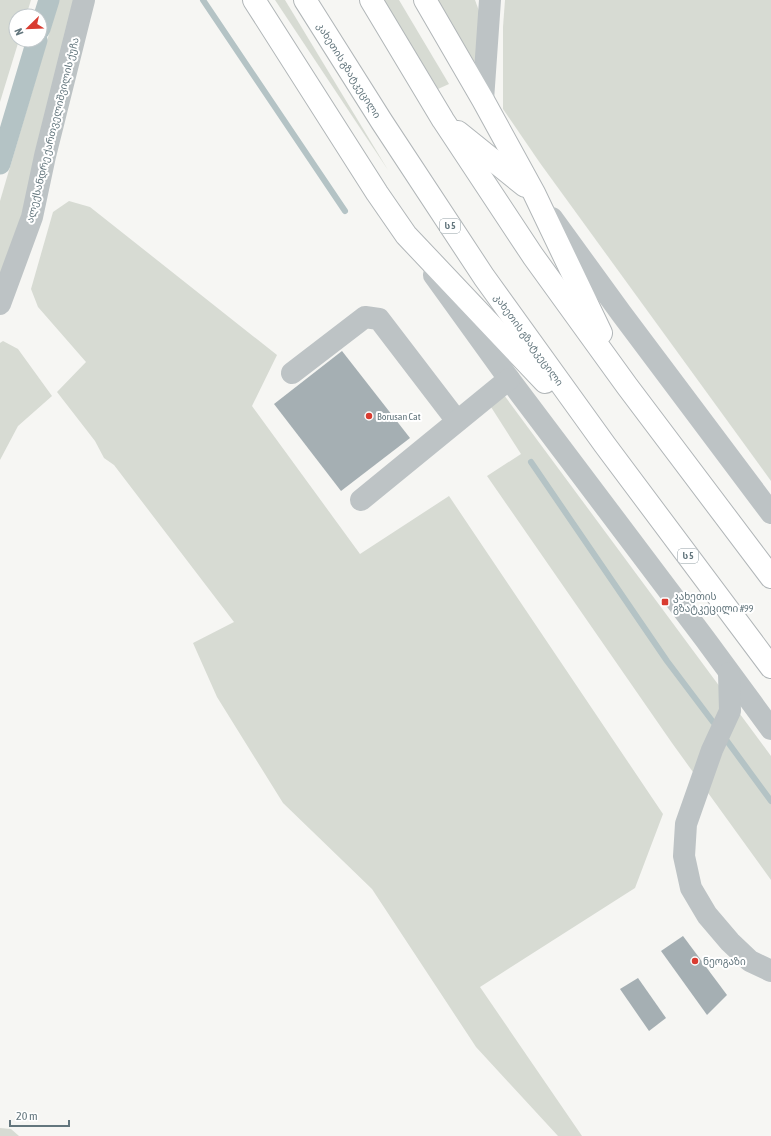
<svg xmlns="http://www.w3.org/2000/svg" width="771" height="1136" font-family="'Asap Condensed','Noto Sans Georgian',sans-serif">
	<style>
		.green { fill: #d7dbd3 }
		.lines { fill: none; stroke-linecap: round; stroke-linejoin: round }
		.stream { stroke: #b4c3c5; stroke-width: 6 }
		.canal { stroke: #b4c3c5; stroke-width: 21 }
		.building { fill: #a5afb3 }
		.highway-casing { stroke: #b1b6b8; stroke-width: 24 }
		.minor { stroke: #bdc3c5; stroke-width: 22 }
		.highway { stroke: #fff; stroke-width: 22 }
		.poi-dot { fill: #d93c31; stroke: #fff; stroke-width: 1.5 }
		.labels { text-anchor: middle; stroke-width: 4; stroke-linejoin: round; paint-order: stroke }
		.shield { fill: #fff; stroke: #929fa4; stroke-width: 1 }
		.shield-label { font-size: 9px; font-weight: bold; fill: #63767d }
		.street-label { font-size: 10px; fill: #63767d; stroke: #fff }
		.poi-label { font-size: 10px; fill: #63767d; stroke: #fff; text-anchor: start }
	</style>
	<rect width="100%" height="100%" fill="#f6f6f3"/>
	<g class="green">
		<polygon points="0,0 31,0 26,16 16,16 16,40 19,40 0,102"/>
		<polygon points="59,0 78,0 40,156 0,284 0,201"/>
		<polygon points="275,0 285,0 388,170"/>
		<polygon points="384,0 399,0 449,84 438,89"/>
		<polygon points="437,0 475,0 479,11 480,71"/>
		<polygon points="505,0 771,0 771,481 540,163 503,109 503,27"/>
		<polygon points="69,201 90,207 277,355 252,406 360,554 449,496 663,814 635,888 480,987 582,1136 558,1136 476,1047 372,889 283,803 217,697 193,643 234,622 114,465 104,458 95,441 57,392 86,362 38,307 31,289 53,212"/>
		<polygon points="3,341 18,349 52,396 18,426 0,460 0,343"/>
		<polygon points="504,395 771,756 771,880 672,743 487,476 521,454 491,407"/>
		<polygon points="0,1128 11,1129 19,1136 0,1136"/>
	</g>
	<g class="lines">
		<g class="stream">
			<polyline points="203,0 345,211"/>
			<polyline points="531,462 667,661 713,722"/>
			<polyline points="727,741 771,801"/>
		</g>
		<g class="canal">
			<polyline points="40,29 49,0"/>
			<polyline points="0,164 37,40"/>
		</g>
	</g>
	<g class="building">
		<polygon points="342,351 410,438 341,491 274,404"/>
		<polygon points="683,936 727,995 707,1015 661,951"/>
		<polygon points="638,978 666,1018 649,1031 620,989"/>
	</g>
	<g class="lines">
		<defs>
			<g id="highway">
				<polyline points="254,0 377,193 406,235 545,382"/>
				<path id="s1" d="M305,0l77,122 102,155 121,168 166,222"/>
				<polyline points="371,0 443,120 533,256 627,386 771,577"/>
				<polyline points="425,0 483,100 534,193 601,333"/>
				<polyline points="458,132 525,186"/>
			</g>
		</defs>
		<use href="#highway" class="highway-casing"/>
		<g class="minor">
			<polyline points="483,100 490,0"/>
			<polyline points="552,218 621,313 771,513"/>
			<polyline points="434,275 509,379 705,639 771,729"/>
			<polyline points="0,304 32,217 45,156 84,0"/>
			<polyline points="292,373 365,317 379,319 457,421"/>
			<polyline points="361,500 509,379"/>
			<polyline points="729,673 730,711 712,750 686,824 684,856 691,888 707,915 730,942 750,961 771,971"/>
		</g>
		<use href="#highway" class="highway"/>
	</g>
	<g class="poi-dot">
		<circle cx="369" cy="416" r="4"/>
		<rect x="661" y="598" width="8" height="8" rx="2"/>
		<circle cx="695" cy="961" r="4"/>
	</g>
	<g class="labels">
		<g class="shield">
			<rect x="440" y="219" width="20" height="14" rx="3"/>
			<rect x="678" y="549" width="20" height="14" rx="3"/>
		</g>
		<g class="shield-label">
			<text x="450" y="229">ს 5</text>
			<text x="688" y="559">ს 5</text>
		</g>
		<g class="street-label">
			<text dy="4" stroke="none"><textPath href="#s1" startOffset="83">კახეთის გზატკეცილი</textPath></text>
			<text transform="translate(52 130) rotate(-76)" y="4">ალექსანდრე ქართველიშვილის ქუჩა</text>
			<text dy="4" stroke="none"><textPath href="#s1" startOffset="407">კახეთის გზატკეცილი</textPath></text>
		</g>
		<g class="poi-label">
			<text x="377" y="420">Borusan Cat</text>
			<text x="673" y="600">კახეთის<tspan x="673" dy="12">გზატკეცილი #99</tspan></text>
			<text x="703" y="965">ნეოგაზი</text>
		</g>
	</g>
	<g transform="translate(28 28) rotate(247)"><circle r="19" fill="#ffffff" stroke="#c1c8cb"/>
	<path d="M0-3L7 15L0 10L-7 15Z" fill="#d93c31"/>
	<text y="-6" font-size="11" font-weight="bold" text-anchor="middle" fill="#63767d">N</text>
	</g>
	<path d="M10 1120v6h59v-6" fill="none" stroke="#63767d" stroke-width="2"/>
	<text x="16" y="1120" font-size="12" fill="#63767d" stroke="#ffffff" stroke-width="3" paint-order="stroke">20 m</text>
</svg>
